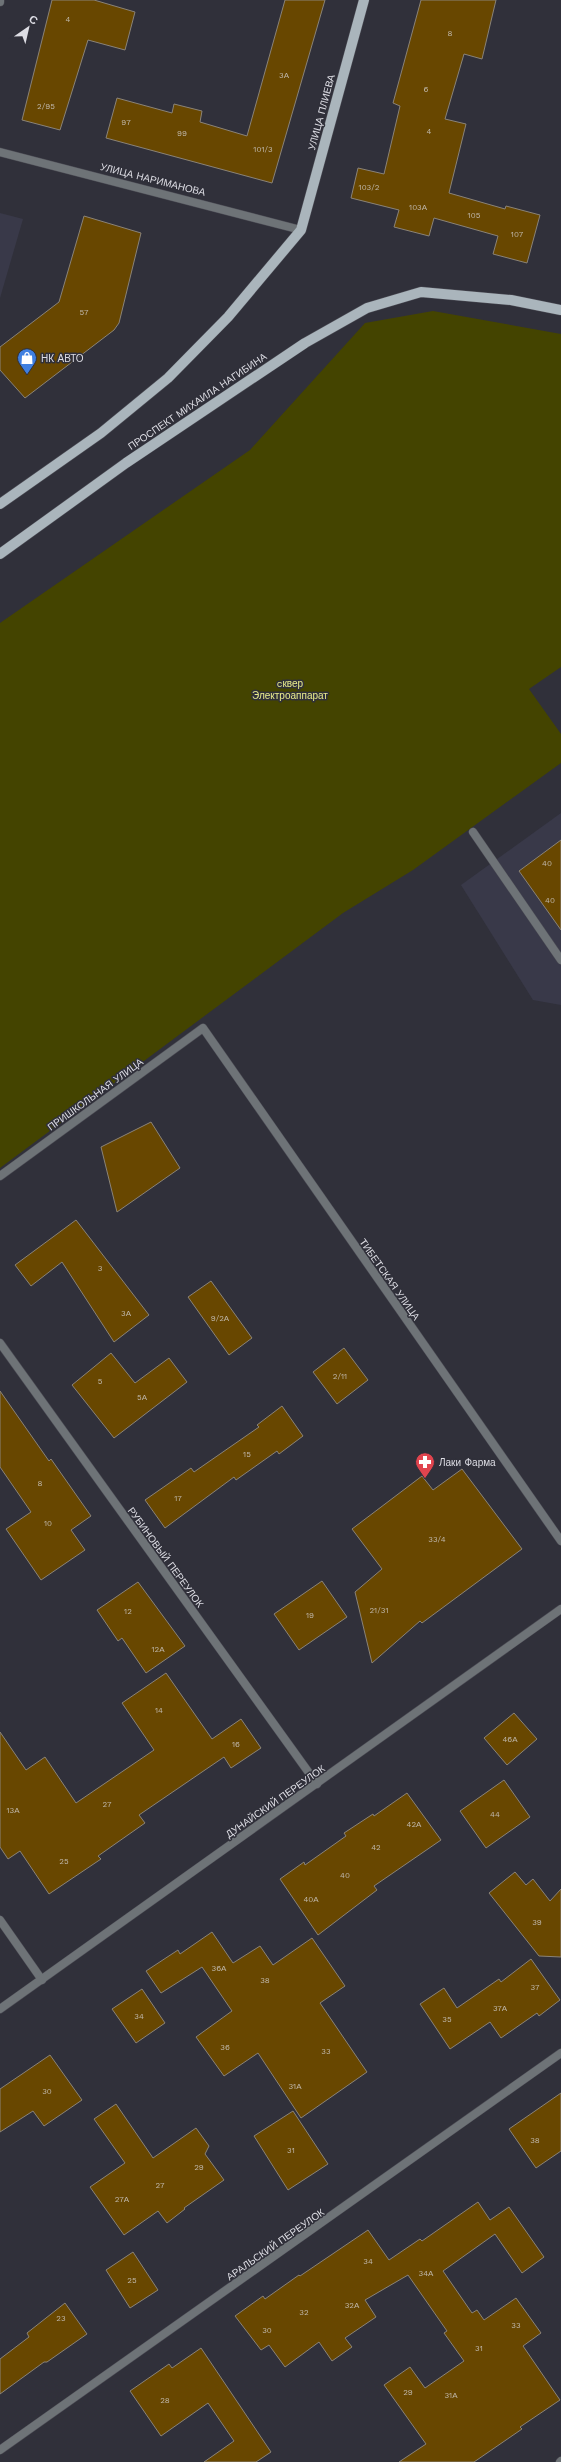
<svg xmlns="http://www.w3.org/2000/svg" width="561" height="2462" font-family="'Work Sans',sans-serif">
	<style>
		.built { fill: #393949 }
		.green { fill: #440 }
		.building { fill: #684700; stroke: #8a8378 }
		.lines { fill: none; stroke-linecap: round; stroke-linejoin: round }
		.minor-casing { stroke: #4c4c55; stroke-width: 9 }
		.primary-casing { stroke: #4c4c55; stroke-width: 11 }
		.minor { stroke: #6e7377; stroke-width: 8 }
		.primary { stroke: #aab5bc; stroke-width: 10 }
		.labels { text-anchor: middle; stroke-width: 3; stroke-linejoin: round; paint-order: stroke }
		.number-label { font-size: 8px; fill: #c0b8ab }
		.street-label { font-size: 10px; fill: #dddde4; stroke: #30303a }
		.poi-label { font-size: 10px; fill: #dddde4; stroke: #30303a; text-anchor: start }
		.park-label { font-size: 10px; fill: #e8eb8b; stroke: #30303a }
	</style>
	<rect width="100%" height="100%" fill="#30303a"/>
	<g class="built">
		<polygon points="0,213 23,219 0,298"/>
		<polygon points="561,813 561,1005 533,1000 461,885"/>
	</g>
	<polygon class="green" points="433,311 561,334 561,667 529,689 561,734 561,763 413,870 343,913 0,1168 0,623 250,450 365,323"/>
	<g class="building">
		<polygon points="52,0 94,0 135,12 125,50 88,40 60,130 22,120"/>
		<polygon points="285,0 325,0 272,183 106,138 117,98 172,113 174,104 202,111 200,122 247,136"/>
		<polygon points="421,0 496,0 482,59 464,54 445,119 466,124 449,193 505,209 506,206 540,215 527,263 493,254 498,236 434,218 429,236 394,227 399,210 351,198 358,168 384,174 400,106 393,103"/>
		<polygon points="84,216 141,233 119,323 114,330 25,398 0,370 0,347 59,302"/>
		<polygon points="561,840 561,930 519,871"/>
		<polygon points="151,1122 180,1168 117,1212 101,1147"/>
		<polygon points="76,1220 149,1315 114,1342 62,1262 31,1286 15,1265"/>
		<polygon points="211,1281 252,1338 229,1355 188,1297"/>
		<polygon points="344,1348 368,1380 337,1404 313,1372"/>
		<polygon points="111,1353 135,1383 169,1358 187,1382 114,1438 72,1385"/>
		<polygon points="0,1391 49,1461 51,1459 91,1516 71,1530 85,1550 41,1580 6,1529 31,1512 0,1467"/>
		<polygon points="282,1406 303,1436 279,1454 277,1451 236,1480 234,1477 165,1528 145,1500 191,1468 194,1472 259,1427 257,1425"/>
		<polygon points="462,1469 522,1549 422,1623 420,1621 372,1663 355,1592 382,1569 352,1529 422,1476 433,1490"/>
		<polygon points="322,1581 347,1617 299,1650 274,1614"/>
		<polygon points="138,1582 185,1646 146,1673 122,1638 118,1641 97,1610"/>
		<polygon points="166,1673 212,1739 241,1719 261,1748 231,1768 224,1757 139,1815 145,1823 98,1856 101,1859 49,1894 20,1851 8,1859 0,1847 0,1732 26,1770 45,1757 76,1803 154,1750 122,1703"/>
		<polygon points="514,1713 537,1739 507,1765 484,1738"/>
		<polygon points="504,1780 530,1817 486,1848 460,1811"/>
		<polygon points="407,1793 441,1840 374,1886 377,1890 318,1935 280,1879 304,1862 305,1865 346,1836 344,1833 373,1814 374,1816"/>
		<polygon points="515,1872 526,1885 533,1879 550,1901 561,1889 561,1957 539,1956 489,1893"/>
		<polygon points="212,1932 233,1963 260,1946 273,1965 312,1938 345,1986 320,2003 367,2072 301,2118 258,2053 224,2076 196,2037 232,2011 202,1967 161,1993 146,1971 178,1950 180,1954"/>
		<polygon points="531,1959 560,2000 539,2016 537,2013 501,2038 490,2022 450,2049 420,2004 444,1988 457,2008 499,1979 501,1982"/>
		<polygon points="142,1989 165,2023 136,2043 112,2009"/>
		<polygon points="50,2055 82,2100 44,2126 33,2111 0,2132 0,2089"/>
		<polygon points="561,2093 561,2151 536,2168 509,2129"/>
		<polygon points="116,2104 153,2158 196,2128 209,2146 205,2154 224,2180 184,2208 185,2209 167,2223 158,2211 124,2235 90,2187 125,2163 94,2119"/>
		<polygon points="293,2111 328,2164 288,2190 254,2136"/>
		<polygon points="478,2202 490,2220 509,2207 544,2257 522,2273 495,2234 443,2271 472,2313 477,2310 484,2320 516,2298 541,2333 523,2346 560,2400 520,2427 522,2429 474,2462 399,2462 426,2444 384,2385 410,2367 425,2388 464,2361 444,2333 447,2331 408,2275 365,2300 376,2317 345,2338 352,2347 332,2361 319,2342 285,2367 269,2345 261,2350 235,2316 263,2296 265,2299 299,2275 300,2276 368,2230 389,2260 420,2239 422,2241"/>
		<polygon points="133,2252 158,2290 130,2308 106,2270"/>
		<polygon points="65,2303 87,2334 47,2362 44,2362 0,2394 0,2359 29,2337 27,2333"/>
		<polygon points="201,2348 271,2452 256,2462 204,2462 234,2441 208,2403 161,2436 130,2391 169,2364 172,2368"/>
	</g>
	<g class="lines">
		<defs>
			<g id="minor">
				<polyline points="0,2 0,0"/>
				<polyline points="0,152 301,230"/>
				<polyline points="473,832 561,960"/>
				<polyline points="0,1176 203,1028 561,1541"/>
				<polyline points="0,1343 317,1784"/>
				<polyline points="0,1920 42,1980"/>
				<polyline points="0,2009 561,1609"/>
				<polyline points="0,2450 561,2053"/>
				<polyline points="560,2462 561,2461"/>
			</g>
			<g id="primary">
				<polyline points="0,504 101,433 168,378 228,317 301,230 364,0"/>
				<polyline points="0,554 126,463 305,343 367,308 421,292 511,300 561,310"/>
			</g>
		</defs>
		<use href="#minor" class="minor-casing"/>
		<use href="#primary" class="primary-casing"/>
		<use href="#minor" class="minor"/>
		<use href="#primary" class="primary"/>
	</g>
	<defs>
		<symbol id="shop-pin" viewBox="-11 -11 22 30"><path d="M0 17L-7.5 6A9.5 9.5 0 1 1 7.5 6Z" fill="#3f7fe0" stroke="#30303a"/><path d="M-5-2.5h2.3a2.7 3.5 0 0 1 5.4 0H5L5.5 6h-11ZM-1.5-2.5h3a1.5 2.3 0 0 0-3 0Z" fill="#fff"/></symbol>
		<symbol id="pharmacy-pin" viewBox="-11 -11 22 30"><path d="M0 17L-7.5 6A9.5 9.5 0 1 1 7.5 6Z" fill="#e0444e" stroke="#30303a"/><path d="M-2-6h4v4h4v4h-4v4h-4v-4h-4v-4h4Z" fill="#fff"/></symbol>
	</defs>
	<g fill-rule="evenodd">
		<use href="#shop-pin" x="16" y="347" width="22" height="30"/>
		<use href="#pharmacy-pin" x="414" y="1451" width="22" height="30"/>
	</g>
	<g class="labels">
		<g class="number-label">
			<text x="68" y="22">4</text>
			<text x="450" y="36">8</text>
			<text x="284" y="78">3А</text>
			<text x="426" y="92">6</text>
			<text x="46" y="109">2/95</text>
			<text x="126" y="125">97</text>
			<text x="429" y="134">4</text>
			<text x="182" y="136">99</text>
			<text x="263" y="152">101/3</text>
			<text x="369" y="190">103/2</text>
			<text x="418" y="210">103А</text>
			<text x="474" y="218">105</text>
			<text x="517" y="237">107</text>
			<text x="84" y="315">57</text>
			<text x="547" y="866">40</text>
			<text x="550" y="903">40</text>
			<text x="100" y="1271">3</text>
			<text x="126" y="1316">3А</text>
			<text x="220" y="1321">9/2А</text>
			<text x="340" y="1379">2/11</text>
			<text x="100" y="1384">5</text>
			<text x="142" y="1400">5А</text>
			<text x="247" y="1457">15</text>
			<text x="40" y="1486">8</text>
			<text x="178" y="1501">17</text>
			<text x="48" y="1526">10</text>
			<text x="437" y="1542">33/4</text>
			<text x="379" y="1613">21/31</text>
			<text x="128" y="1614">12</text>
			<text x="310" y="1618">19</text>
			<text x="158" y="1652">12А</text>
			<text x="159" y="1713">14</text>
			<text x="510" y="1742">46А</text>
			<text x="236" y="1747">16</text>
			<text x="107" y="1807">27</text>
			<text x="13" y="1813">13А</text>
			<text x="495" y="1817">44</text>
			<text x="414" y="1827">42А</text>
			<text x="376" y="1850">42</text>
			<text x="64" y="1864">25</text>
			<text x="345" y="1878">40</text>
			<text x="311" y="1902">40А</text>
			<text x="537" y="1925">39</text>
			<text x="219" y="1971">36А</text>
			<text x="265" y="1983">38</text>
			<text x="535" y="1990">37</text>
			<text x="500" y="2011">37А</text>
			<text x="139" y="2019">34</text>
			<text x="447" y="2022">35</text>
			<text x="225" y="2050">36</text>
			<text x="326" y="2054">33</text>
			<text x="295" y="2089">31А</text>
			<text x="47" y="2094">30</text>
			<text x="535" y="2143">38</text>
			<text x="291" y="2153">31</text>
			<text x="199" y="2170">29</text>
			<text x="160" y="2188">27</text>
			<text x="122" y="2202">27А</text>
			<text x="368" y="2264">34</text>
			<text x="426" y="2276">34А</text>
			<text x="132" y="2283">25</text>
			<text x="352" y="2308">32А</text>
			<text x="304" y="2315">32</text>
			<text x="61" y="2321">23</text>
			<text x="516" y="2328">33</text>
			<text x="267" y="2333">30</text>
			<text x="479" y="2351">31</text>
			<text x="408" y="2395">29</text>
			<text x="451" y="2398">31А</text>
			<text x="165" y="2403">28</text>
		</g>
		<g class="street-label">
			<text transform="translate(321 112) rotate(-75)" y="4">УЛИЦА ПЛИЕВА</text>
			<text transform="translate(153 179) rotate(14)" y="4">УЛИЦА НАРИМАНОВА</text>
			<text transform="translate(197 401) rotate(-34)" y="4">ПРОСПЕКТ МИХАИЛА НАГИБИНА</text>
			<text transform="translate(95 1094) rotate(-36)" y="4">ПРИШКОЛЬНАЯ УЛИЦА</text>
			<text transform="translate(390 1279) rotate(55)" y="4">ТИБЕТСКАЯ УЛИЦА</text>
			<text transform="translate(166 1557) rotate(54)" y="4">РУБИНОВЫЙ ПЕРЕУЛОК</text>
			<text transform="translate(275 1801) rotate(-35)" y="4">ДУНАЙСКИЙ ПЕРЕУЛОК</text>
			<text transform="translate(275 2244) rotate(-35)" y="4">АРАЛЬСКИЙ ПЕРЕУЛОК</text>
		</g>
		<g class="poi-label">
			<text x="41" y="362">НК АВТО</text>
			<text x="439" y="1466">Лаки Фарма</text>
		</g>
		<g class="park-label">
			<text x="290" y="687">cквер<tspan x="290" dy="12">Электроаппарат</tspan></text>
		</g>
	</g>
	<g transform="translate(28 28) rotate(34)" stroke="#30303a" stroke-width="3" paint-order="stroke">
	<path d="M0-3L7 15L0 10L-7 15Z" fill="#dddde4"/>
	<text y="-6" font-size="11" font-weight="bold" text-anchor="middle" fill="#dddde4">С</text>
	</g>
</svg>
